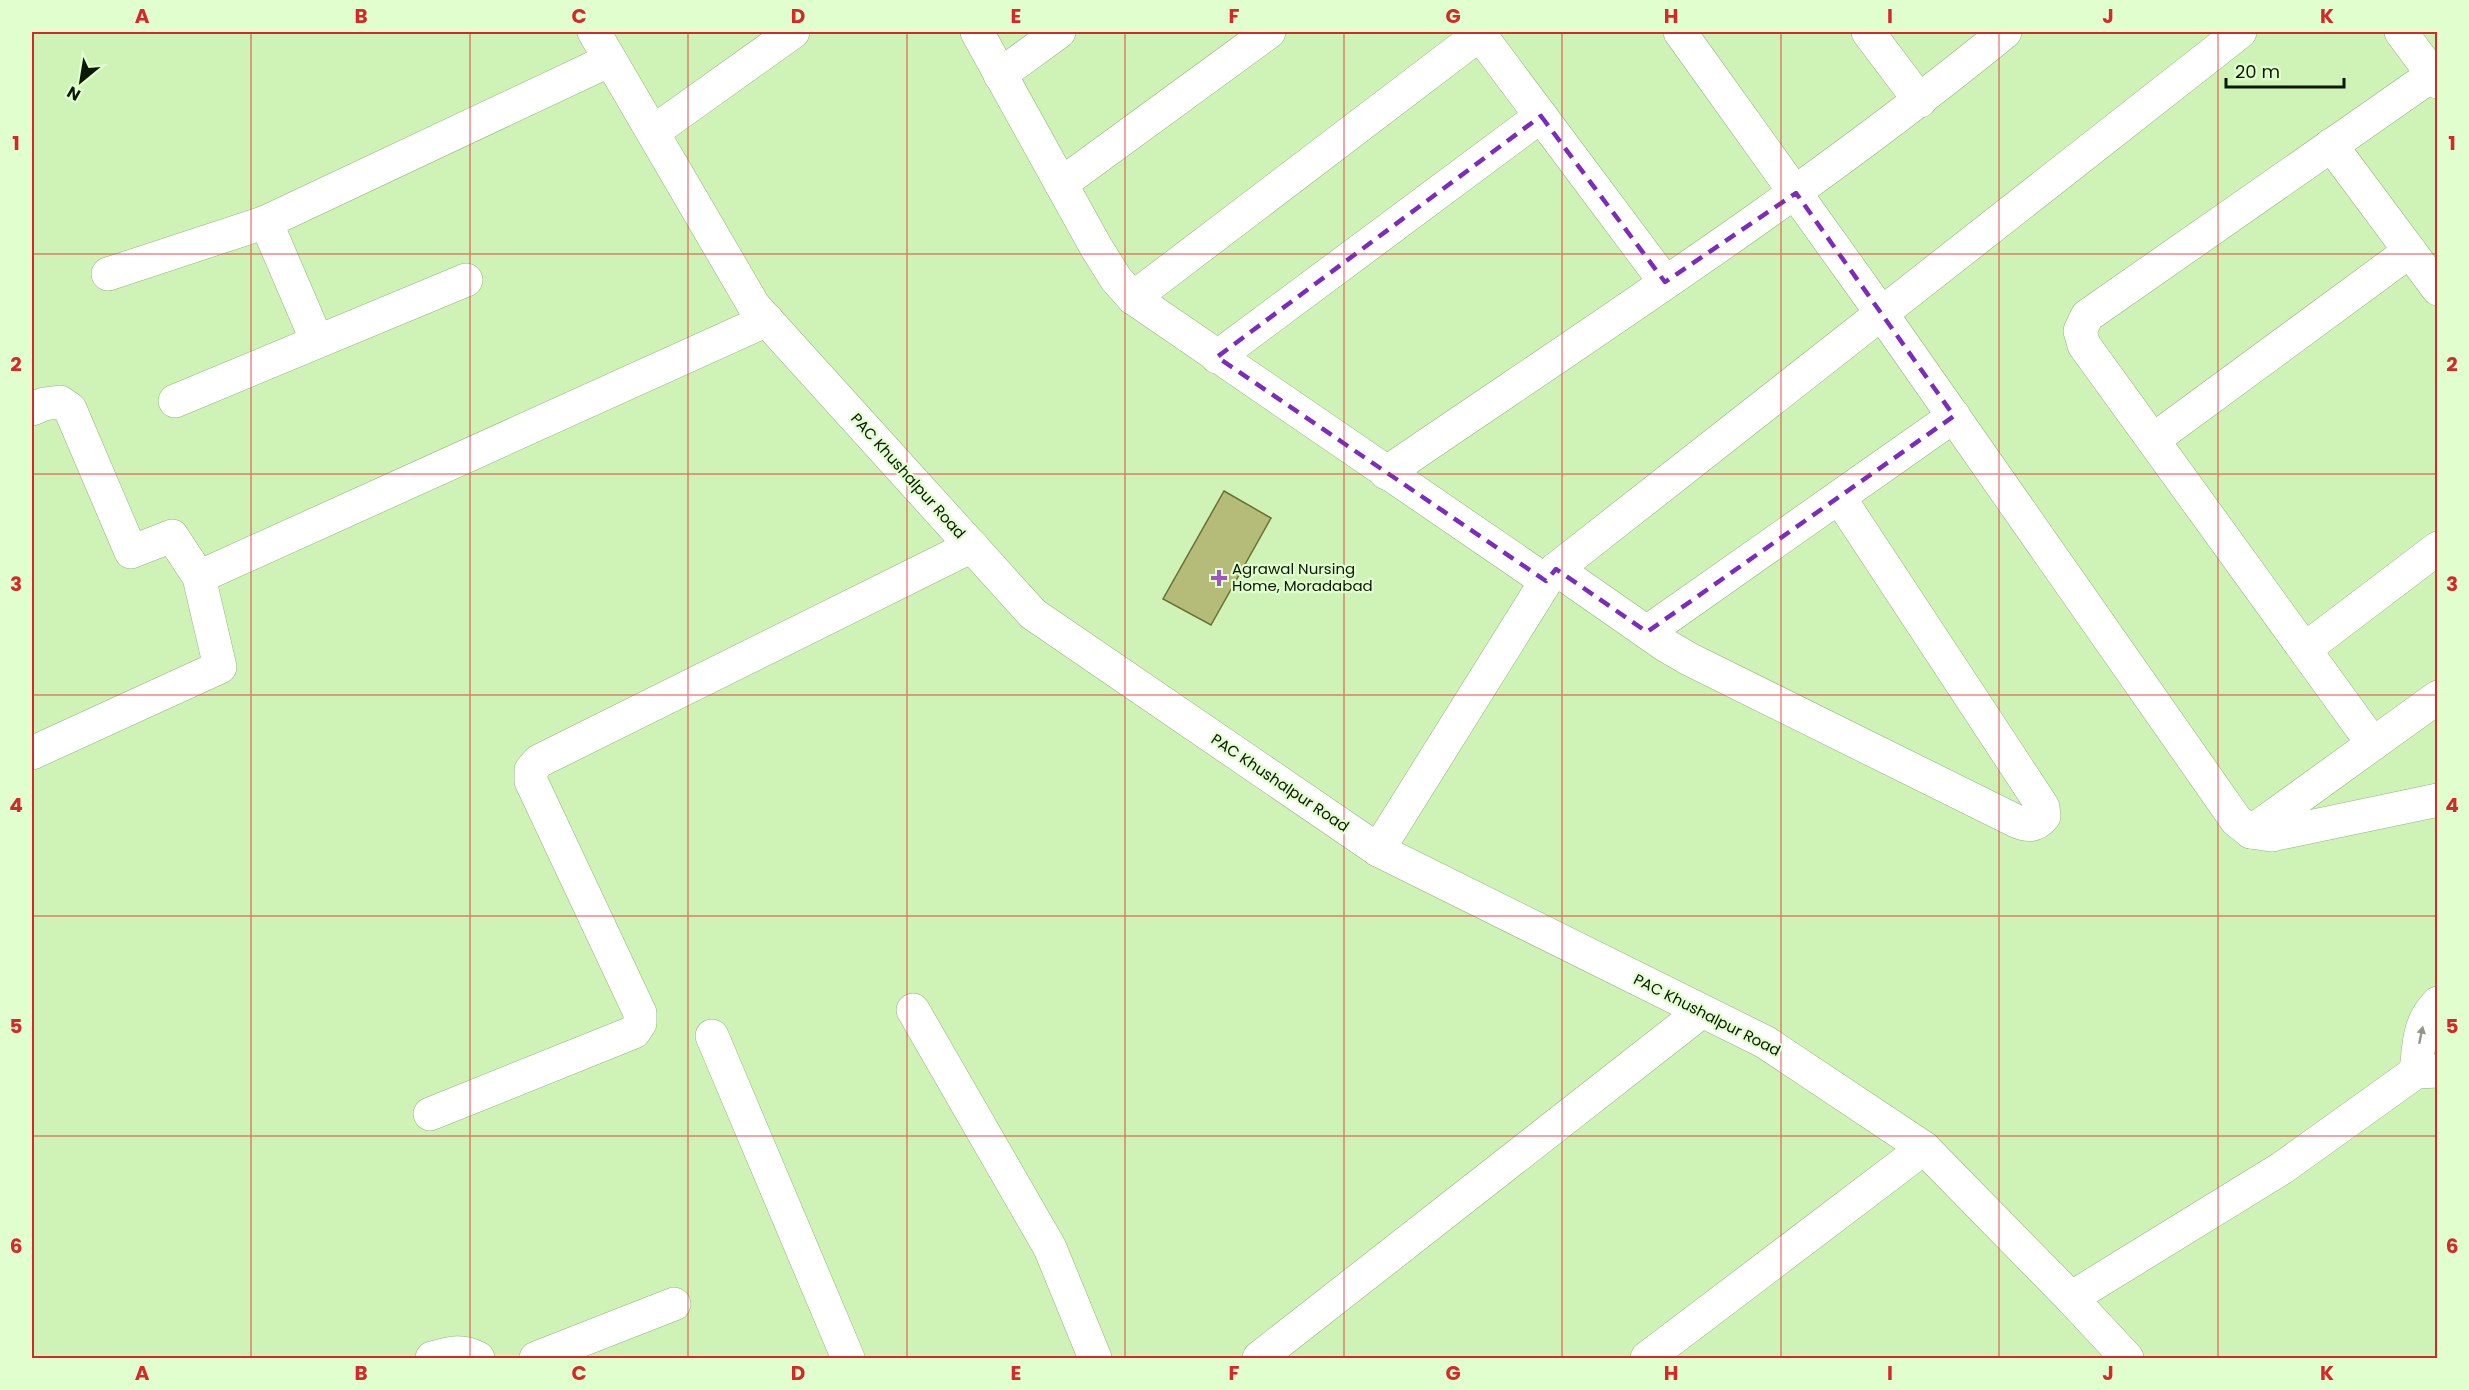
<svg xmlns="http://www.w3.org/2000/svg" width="2469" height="1390" font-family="Poppins,sans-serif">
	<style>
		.building { fill: #b5bc79; stroke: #6b702f; stroke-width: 1.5 }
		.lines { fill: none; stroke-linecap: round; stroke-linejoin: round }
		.minor-casing { stroke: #92b47a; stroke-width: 34 }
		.secondary-casing { stroke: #92b47a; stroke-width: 34 }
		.minor { stroke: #fff; stroke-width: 33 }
		.secondary { stroke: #fff; stroke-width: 33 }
		.oneway { fill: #92978e }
		.marked { fill: none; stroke: #7b2cbf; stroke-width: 4.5; stroke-dasharray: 12 8; stroke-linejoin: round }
		.grid { fill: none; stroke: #d62828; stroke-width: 1.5; stroke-opacity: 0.55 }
		.poi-dot { fill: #a054c6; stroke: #e1fece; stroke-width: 2 }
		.labels { text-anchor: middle; stroke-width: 4.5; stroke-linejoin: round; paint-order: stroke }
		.street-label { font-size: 15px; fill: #0c1803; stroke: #e1fece }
		.poi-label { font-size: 15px; fill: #0c1803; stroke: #e1fece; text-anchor: start }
		.neatline { fill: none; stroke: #d62828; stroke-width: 2 }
		.grid-label { font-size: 20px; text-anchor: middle; font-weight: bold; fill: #d62828 }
	</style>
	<rect width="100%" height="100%" fill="#cff3b7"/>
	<polygon class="building" points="1224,491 1271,518 1211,625 1163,599"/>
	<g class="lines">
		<defs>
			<g id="minor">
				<polyline points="977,32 1096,247 1116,279 1133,298 1546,581"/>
				<polyline points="1478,32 1665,282"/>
				<polyline points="1680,32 1882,314 2236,820 2251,832 2271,835 2438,800"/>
				<polyline points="1868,32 1920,101"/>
				<polyline points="2401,32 2438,82"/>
				<polyline points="1000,75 1059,32"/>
				<polyline points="653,132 793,32"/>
				<polyline points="2331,145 2438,289"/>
				<polyline points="1061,184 1269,32"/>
				<polyline points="266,222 317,341"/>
				<polyline points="108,274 266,222 610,60"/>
				<polyline points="1133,298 1480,34"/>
				<polyline points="1217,357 1541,116"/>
				<polyline points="175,401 466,280"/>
				<polyline points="32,409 44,404 60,402 70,409 131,552 172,536 199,577 220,667 32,753"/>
				<polyline points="2153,440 2410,251"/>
				<path d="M1386,473c209,-143 423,-281 619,-441"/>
				<path d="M1556,569l109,76 24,14 327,162c12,5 19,6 28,-5l-1,-9 -204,-310"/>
				<polyline points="199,577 767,320"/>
				<polyline points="1647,632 1954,416"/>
				<polyline points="2305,649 2438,548"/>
				<polyline points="2373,744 2084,345 2080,331 2087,316 2438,71"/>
				<polyline points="2251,832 2438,697"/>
				<polyline points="1378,850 1546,581 1556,569 2240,32"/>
				<polyline points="913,1010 1050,1248 1095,1358"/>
				<polyline points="712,1036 848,1358"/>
				<path d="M2416,1072c3,-27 2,-49 22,-69"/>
				<polyline points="430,1114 634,1032 640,1023 640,1013 531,781 531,770 539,761 972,546"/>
				<polyline points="2071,1298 2282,1168 2416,1072 2438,1071"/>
				<path d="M432,1358c18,-5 29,-9 46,0"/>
				<polyline points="536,1358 674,1304"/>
				<polyline points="1259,1358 1702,1011"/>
				<polyline points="1647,1358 1924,1148"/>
			</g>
			<polyline id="secondary" points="594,32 754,306 1033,614 1378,850 1765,1042 1924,1148 2071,1298 2127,1358"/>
		</defs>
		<use href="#minor" class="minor-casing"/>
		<use href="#secondary" class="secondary-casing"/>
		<use href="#minor" class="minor"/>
		<use href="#secondary" class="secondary"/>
	</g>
	<defs><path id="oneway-solid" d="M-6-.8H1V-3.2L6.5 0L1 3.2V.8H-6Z" transform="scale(1.5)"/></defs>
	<use class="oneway" href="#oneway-solid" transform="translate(2421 1035) rotate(-78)"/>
	<path class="marked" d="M1541,116l124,166 131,-89 158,223 -307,216 -91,-63 -10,12 -329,-224z"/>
	<path class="grid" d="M251,32v1326M470,32v1326M688,32v1326M907,32v1326M1125,32v1326M1344,32v1326M1562,32v1326M1781,32v1326M1999,32v1326M2218,32v1326M32,254h2406M32,474h2406M32,695h2406M32,916h2406M32,1136h2406"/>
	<path class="poi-dot" d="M1216 569h6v6h6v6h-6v6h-6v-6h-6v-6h6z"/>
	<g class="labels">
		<g class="street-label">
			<text transform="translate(908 476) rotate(48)" y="5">PAC Khushalpur Road</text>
			<text transform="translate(1280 783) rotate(34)" y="5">PAC Khushalpur Road</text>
			<text transform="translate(1707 1015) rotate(27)" y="5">PAC Khushalpur Road</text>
		</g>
		<g class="poi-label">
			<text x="1232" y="574">Agrawal Nursing<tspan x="1232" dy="17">Home, Moradabad</tspan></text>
		</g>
	</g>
	<rect width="2469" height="1390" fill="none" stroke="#e1fece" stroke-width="66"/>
	<g transform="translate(81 81) rotate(210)" stroke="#e1fece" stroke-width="4.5" paint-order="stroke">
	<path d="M0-4.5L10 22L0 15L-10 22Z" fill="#0c1803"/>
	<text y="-9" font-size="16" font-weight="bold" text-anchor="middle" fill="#0c1803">N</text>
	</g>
	<path d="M2226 78v9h118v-9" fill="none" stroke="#0c1803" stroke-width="3"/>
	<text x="2235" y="78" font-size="18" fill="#0c1803" stroke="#e1fece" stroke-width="4.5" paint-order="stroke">20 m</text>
	<rect x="33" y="33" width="2403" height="1324" class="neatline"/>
	<g class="grid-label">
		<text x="142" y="23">A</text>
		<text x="361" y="23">B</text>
		<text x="579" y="23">C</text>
		<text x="798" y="23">D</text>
		<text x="1016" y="23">E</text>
		<text x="1234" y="23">F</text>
		<text x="1453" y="23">G</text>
		<text x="1671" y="23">H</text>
		<text x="1890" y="23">I</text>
		<text x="2108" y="23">J</text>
		<text x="2327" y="23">K</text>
		<text x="16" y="150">1</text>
		<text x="2452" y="150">1</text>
		<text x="16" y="371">2</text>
		<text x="2452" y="371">2</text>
		<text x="16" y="591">3</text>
		<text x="2452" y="591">3</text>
		<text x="16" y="812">4</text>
		<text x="2452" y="812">4</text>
		<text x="16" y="1033">5</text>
		<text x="2452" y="1033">5</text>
		<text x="16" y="1253">6</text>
		<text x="2452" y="1253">6</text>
		<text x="142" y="1380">A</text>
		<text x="361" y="1380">B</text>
		<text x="579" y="1380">C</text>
		<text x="798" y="1380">D</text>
		<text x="1016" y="1380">E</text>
		<text x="1234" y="1380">F</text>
		<text x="1453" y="1380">G</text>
		<text x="1671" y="1380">H</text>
		<text x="1890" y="1380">I</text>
		<text x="2108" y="1380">J</text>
		<text x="2327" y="1380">K</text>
	</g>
</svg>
